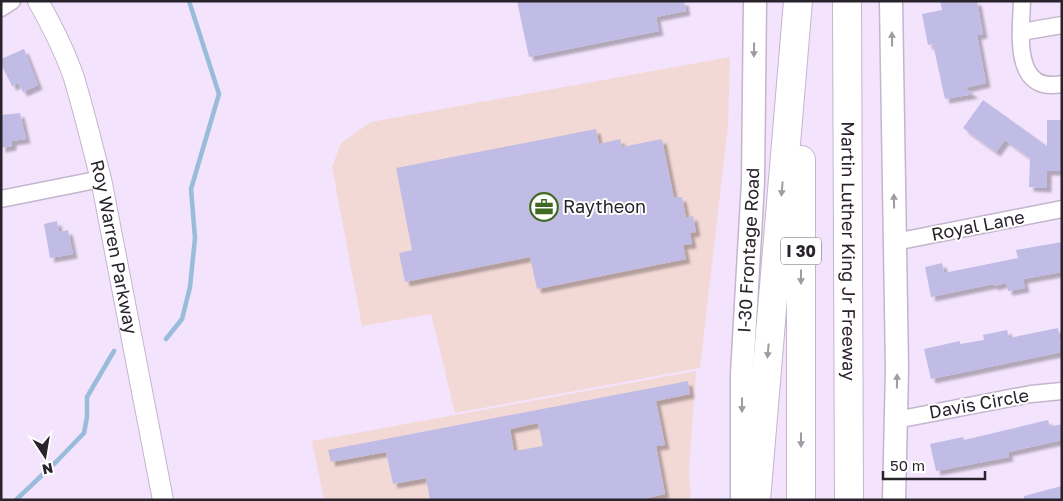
<svg xmlns="http://www.w3.org/2000/svg" width="1063" height="501" font-family="'Golos Text',sans-serif">
	<style>
		.industrial { fill: #f3d9d6 }
		.lines { fill: none; stroke-linecap: round; stroke-linejoin: round }
		.stream { stroke: #99bcda; stroke-width: 4.5 }
		.building { fill: #c0bce5; fill-rule: evenodd; filter: url(#shadow) }
		.minor-casing { stroke: #c4b5cd; stroke-width: 19 }
		.tertiary-casing { stroke: #c4b5cd; stroke-width: 22 }
		.secondary-casing { stroke: #c4b5cd; stroke-width: 25 }
		.motorway-casing { stroke: #c4b5cd; stroke-width: 30 }
		.minor { stroke: #fff; stroke-width: 16 }
		.tertiary { stroke: #fff; stroke-width: 20 }
		.secondary { stroke: #fff; stroke-width: 22 }
		.motorway { stroke: #fff; stroke-width: 28 }
		.oneway { fill: #9f9ca0 }
		.labels { text-anchor: middle; stroke-width: 4; stroke-linejoin: round; paint-order: stroke }
		.shield { fill: #fff; stroke: #69656b; stroke-width: 1 }
		.shield-label { font-size: 16px; font-weight: bold; fill: #29232c }
		.poi-label { font-size: 18px; fill: #29232c; stroke: #fff; text-anchor: start }
		.street-label { font-size: 18px; fill: #29232c; stroke: #fff }
	</style>
	<defs>
		<filter id="shadow"><feDropShadow dx="4.5" dy="4.5" stdDeviation="1" flood-color="#0004"/></filter>
	</defs>
	<rect width="100%" height="100%" fill="#f3e3fc"/>
	<g class="industrial">
		<polygon points="730,57 728,125 700,368 455,413 431,314 362,326 332,167 341,143 371,122"/>
		<polygon points="696,371 689,471 691,500 324,500 312,441"/>
	</g>
	<g class="lines">
		<g class="stream">
			<polyline points="166,339 182,319 190,287 195,238 191,189 219,94 189,1"/>
			<polyline points="16,500 58,460 84,433 87,417 87,397 114,351"/>
		</g>
	</g>
	<g class="building">
		<polygon points="517,1 684,1 686,11 656,17 659,31 529,57"/>
		<polygon points="940,1 977,1 983,34 977,35 986,83 965,88 974,94 945,99 933,44 928,45 922,14 942,10"/>
		<polygon points="24,49 38,85 23,92 18,83 12,86 1,64 1,59"/>
		<polygon points="983,100 1047,146 1047,120 1062,120 1062,171 1047,171 1047,188 1029,187 1030,158 1005,140 996,152 963,128"/>
		<polygon points="20,113 26,139 12,141 12,146 1,148 1,115"/>
		<polygon points="596,129 599,144 620,139 622,147 662,139 674,198 682,197 686,218 693,216 696,232 690,233 692,244 683,245 686,259 537,289 530,257 405,282 399,253 412,250 396,168"/>
		<polygon points="57,221 59,232 68,230 73,254 50,258 44,224"/>
		<polygon points="1062,242 1062,272 1023,279 1025,288 1008,291 1006,283 993,286 993,284 931,297 925,267 942,263 944,273 1018,258 1016,250"/>
		<polygon points="1058,328 1062,352 931,379 924,349 960,341 960,344 984,340 983,335 1007,330 1009,338"/>
		<path d="M688,381l2,13 -34,7 9,44 -9,1 9,48 -26,6h-209l-4,-22 -33,6 -7,-32 -55,10 -3,-12zM538,423l5,23 -29,5 -4,-22z"/>
		<polygon points="1048,420 1050,427 1062,424 1062,440 1008,452 1009,457 936,471 930,444 963,437 964,440"/>
		<polygon points="1062,486 1062,500 1024,500 1024,496"/>
	</g>
	<g class="lines">
		<defs>
			<g id="minor">
				<path d="M1022,1c-1,32 -10,93 40,83"/>
				<polyline points="1,8 12,1"/>
				<polyline points="1021,32 1062,25"/>
				<polyline points="1,199 101,179"/>
				<polyline points="895,242 1062,209"/>
				<polyline points="896,420 1031,394 1062,391"/>
			</g>
			<g id="tertiary">
				<path id="s1" d="M38,1c14,25 27,50 36,77 10,33 18,67 27,101l62,321"/>
			</g>
			<g id="secondary">
				<polyline points="891,1 897,369 894,500"/>
				<path id="s2" d="M742,500v-126l11,-192 2,-181"/>
			</g>
			<g id="motorway">
				<path id="s3" d="M847,1l2,499"/>
				<polyline points="801,160 801,500"/>
				<polyline points="756,500 798,1"/>
			</g>
		</defs>
		<use href="#minor" class="minor-casing"/>
		<use href="#tertiary" class="tertiary-casing"/>
		<use href="#secondary" class="secondary-casing"/>
		<use href="#motorway" class="motorway-casing"/>
		<use href="#minor" class="minor"/>
		<use href="#tertiary" class="tertiary"/>
		<use href="#secondary" class="secondary"/>
		<use href="#motorway" class="motorway"/>
	</g>
	<defs><path id="oneway-solid" d="M-6-.8H1V-3.2L6.5 0L1 3.2V.8H-6Z" transform="scale(1.25)"/></defs>
	<g class="oneway">
		<use href="#oneway-solid" transform="translate(892 39) rotate(-91)"/>
		<use href="#oneway-solid" transform="translate(754 50) rotate(91)"/>
		<use href="#oneway-solid" transform="translate(782 189) rotate(95)"/>
		<use href="#oneway-solid" transform="translate(894 201) rotate(-91)"/>
		<use href="#oneway-solid" transform="translate(801 277) rotate(90)"/>
		<use href="#oneway-solid" transform="translate(768 351) rotate(95)"/>
		<use href="#oneway-solid" transform="translate(897 381) rotate(-89)"/>
		<use href="#oneway-solid" transform="translate(742 405) rotate(90)"/>
		<use href="#oneway-solid" transform="translate(801 440) rotate(90)"/>
	</g>
	<defs>
		<symbol id="office-ring" viewBox="-11 -11 22 22"><circle r="9.5" fill="#fff" stroke="#416924" stroke-width="1.5"/><path d="M-6-3h4V-5.5h4V-3h4V5H-6ZM-1-4.5V-3h2v-1.5ZM-6 0V1H6V0Z" fill="#416924"/></symbol>
	</defs>
	<g fill-rule="evenodd">
		<use href="#office-ring" x="528" y="191" width="32" height="32"/>
	</g>
	<g class="labels">
		<rect class="shield" x="781" y="237.5" width="40" height="27" rx="4"/>
		<g class="shield-label">
			<text x="801" y="257">I 30</text>
		</g>
		<g class="poi-label">
			<text x="563" y="213">Raytheon</text>
		</g>
		<g class="street-label">
			<text transform="translate(978 226) rotate(-11)" y="6">Royal Lane</text>
			<text dy="6" stroke="none"><textPath href="#s1" startOffset="259">Roy Warren Parkway</textPath></text>
			<text dy="6" stroke="none"><textPath href="#s2" startOffset="250">I-30 Frontage Road</textPath></text>
			<text dy="6" stroke="none"><textPath href="#s3" startOffset="250">Martin Luther King Jr Freeway</textPath></text>
			<text transform="translate(979 404) rotate(-10)" y="6">Davis Circle</text>
		</g>
	</g>
	<rect width="1063" height="501" fill="none" stroke="#29232c" stroke-width="5"/>
	<g transform="translate(45 456) rotate(168)" stroke="#ffffff" stroke-width="4" paint-order="stroke">
	<path d="M0-4L9 19L0 12L-9 19Z" fill="#29232c"/>
	<text y="-8" font-size="14" font-weight="bold" text-anchor="middle" fill="#29232c">N</text>
	</g>
	<path d="M883 471v8h102v-8" fill="none" stroke="#29232c" stroke-width="2.5"/>
	<text x="890" y="471" font-size="15" fill="#29232c" stroke="#ffffff" stroke-width="4" paint-order="stroke">50 m</text>
</svg>
